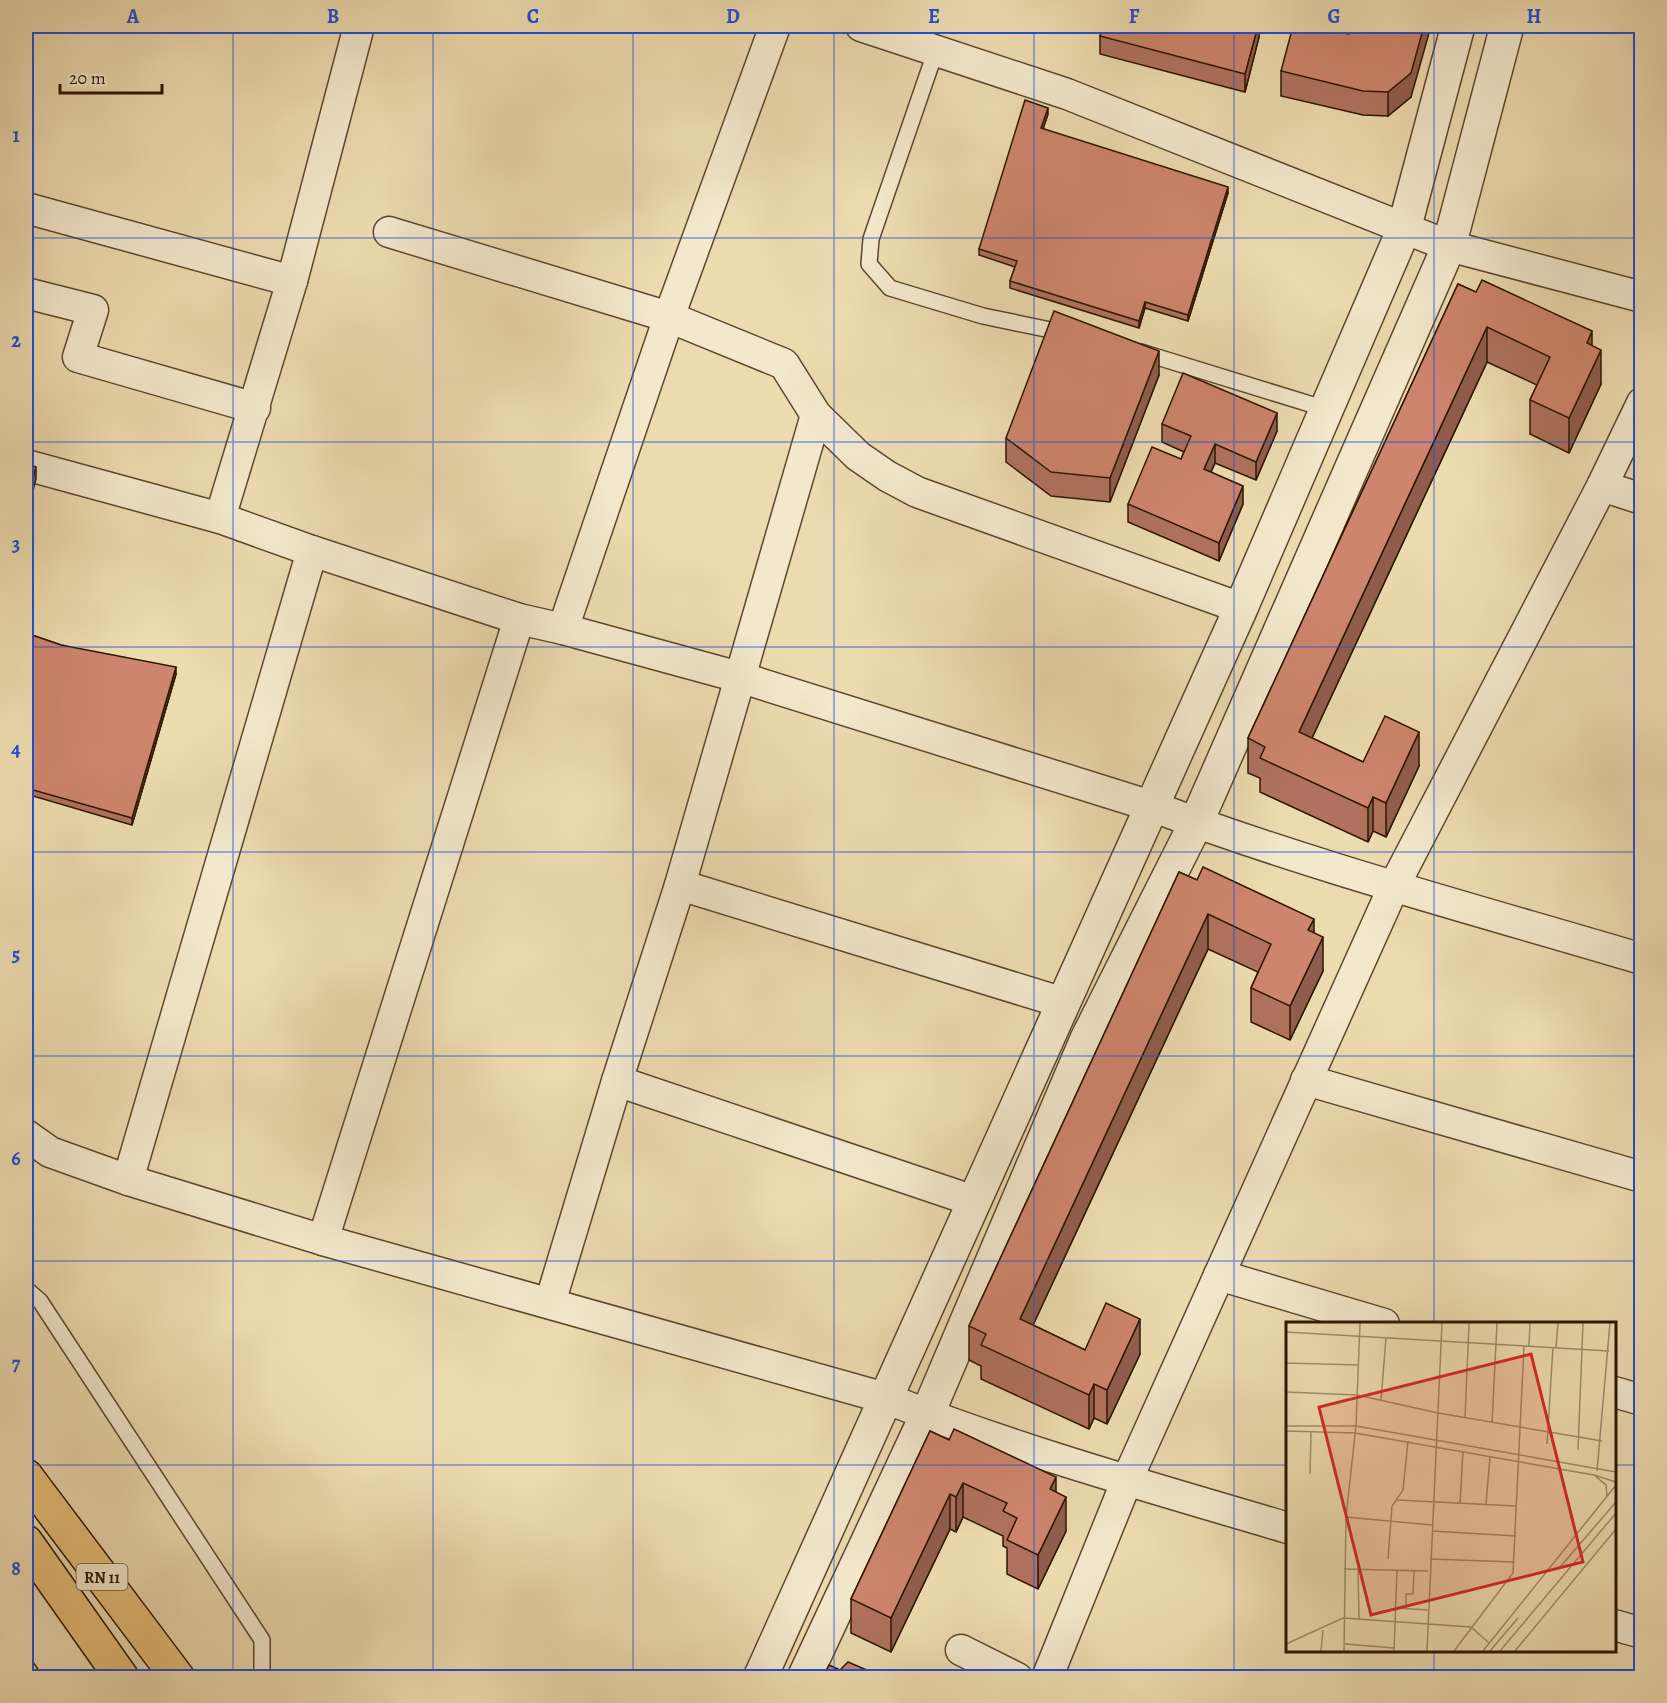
<svg xmlns="http://www.w3.org/2000/svg" width="1667" height="1703" font-family="Alegreya,serif">
	<style>
		.lines { fill: none; stroke-linecap: round; stroke-linejoin: round }
		.service-casing { stroke: #5d472e; stroke-width: 18 }
		.minor-casing { stroke: #5d472e; stroke-width: 33 }
		.tertiary-casing { stroke: #5d472e; stroke-width: 36 }
		.trunk-casing { stroke: #2d1602; stroke-width: 36 }
		.service { stroke: #f3e8cc; stroke-width: 15 }
		.minor { stroke: #f3e8cc; stroke-width: 30 }
		.tertiary { stroke: #f3e8cc; stroke-width: 33 }
		.trunk { stroke: #e6be78; stroke-width: 33 }
		.tram { stroke: #2d1602; stroke-width: 1.5 }
		.wall { fill: #b0725e; stroke: #2d1602; stroke-width: 1.5 }
		.shaded-wall { fill: #905d4c; stroke: #2d1602; stroke-width: 1.5 }
		.building { fill: #cd856d; stroke: #2d1602; stroke-width: 1.5 }
		.grid { fill: none; stroke: #1d4ed8; stroke-width: 1.5; stroke-opacity: 0.55 }
		.labels { text-anchor: middle; stroke-width: 4.5; stroke-linejoin: round; paint-order: stroke }
		.shield { fill: #f3e8cc; stroke: #68553f; stroke-width: 1.5 }
		.shield-label { font-size: 16px; font-weight: bold; fill: #2d1602 }
		.inset-road { fill: none; stroke: #a08c6a; stroke-width: 1.5 }
		.view { fill: #d62828; fill-opacity: 0.15; stroke: #d62828; stroke-width: 3 }
		.inset-edge { fill: none; stroke: #2d1602; stroke-width: 3 }
		.neatline { fill: none; stroke: #1d4ed8; stroke-width: 2 }
		.grid-label { font-size: 20px; text-anchor: middle; font-weight: bold; fill: #1d4ed8 }
	</style>
	<rect width="100%" height="100%" fill="#eddbb0"/>
	<filter id="stains"><feTurbulence type="fractalNoise" baseFrequency=".00333" numOctaves="4"/><feColorMatrix values="0 0 0 0 .2 0 0 0 0 .09 0 0 0 0 .02 0 0 0 .5 -.17"/></filter>
	<radialGradient id="worn" r=".72"><stop offset=".6" stop-color="#630" stop-opacity="0"/><stop offset="1" stop-color="#630" stop-opacity=".3"/></radialGradient>
	<g class="lines">
		<defs>
			<g id="service">
				<polyline points="936,50 871,239 869,264 890,288 983,316 1065,333"/>
				<polyline points="1141,352 1326,409"/>
				<polyline points="26,1289 40,1301 262,1640 262,1678"/>
			</g>
			<g id="minor">
				<polyline points="861,26 1067,94 1449,246 1642,297"/>
				<polyline points="26,208 292,281"/>
				<polyline points="389,232 669,317 784,364 816,415 858,456 887,476 917,492 1241,608"/>
				<polyline points="26,293 93,310 78,357 255,408"/>
				<path d="M26,465l194,53 92,33 207,68 44,10 176,48 412,129c160,60 326,104 491,153"/>
				<polyline points="1602,486 1642,499"/>
				<polyline points="220,518 292,281 359,26"/>
				<polyline points="563,629 669,317 775,26"/>
				<polyline points="680,885 1064,1003"/>
				<polyline points="1306,1080 1642,1177"/>
				<polyline points="617,1081 974,1201"/>
				<path d="M26,1135l24,17 78,28 195,60 562,158c131,52 268,90 403,130"/>
				<polyline points="128,1180 312,551"/>
				<polyline points="323,1240 519,619"/>
				<polyline points="1219,1275 1384,1324"/>
				<polyline points="550,1303 617,1081 680,885 816,415"/>
				<polyline points="1614,1392 1642,1400"/>
				<polyline points="1614,1625 1642,1633"/>
				<polyline points="961,1650 1017,1678"/>
				<polyline points="1047,1678 1127,1480 1394,886 1602,486 1642,403"/>
			</g>
			<g id="tertiary">
				<polyline points="760,1678 1241,608 1404,229 1458,26"/>
				<polyline points="804,1678 927,1415 1087,1039 1196,823 1449,246 1507,26"/>
			</g>
			<g id="trunk">
				<polyline points="26,1476 178,1678"/>
				<polyline points="26,1542 122,1678"/>
			</g>
		</defs>
		<use href="#service" class="service-casing"/>
		<use href="#minor" class="minor-casing"/>
		<use href="#tertiary" class="tertiary-casing"/>
		<use href="#trunk" class="trunk-casing"/>
		<use href="#service" class="service"/>
		<use href="#minor" class="minor"/>
		<use href="#tertiary" class="tertiary"/>
		<use href="#trunk" class="trunk"/>
		<polyline class="tram" points="26,1652 44,1678"/>
	</g>
	<g class="wall">
		<polygon points="1259,26 1259,37 1245,92 1100,54 1100,36"/>
		<polygon points="1349,34 1411,97 1388,116 1363,115 1281,96 1281,71"/>
		<polygon points="1048,114 1043,129 1228,193 1188,321 1145,308 1139,328 1010,288 1010,281 1015,267 979,255 979,249"/>
		<polygon points="1458,284 1592,346 1601,384 1569,453 1530,434 1530,400 1537,385 1487,362 1312,738 1363,762 1419,766 1386,837 1373,831 1368,842 1260,792 1260,778 1248,773 1248,738"/>
		<polygon points="1159,375 1110,502 1051,496 1006,462 1006,438"/>
		<polygon points="1162,424 1277,431 1256,480 1215,463 1211,472 1243,504 1219,561 1128,522 1128,504 1181,459 1184,452 1162,442"/>
		<polygon points="26,633 61,645 176,674 132,825 26,794"/>
		<polygon points="1179,872 1314,933 1323,971 1290,1040 1251,1022 1251,988 1258,972 1208,949 1033,1325 1085,1350 1140,1354 1107,1424 1094,1418 1089,1429 981,1379 981,1366 969,1360 969,1326"/>
		<polygon points="930,1431 1056,1492 1066,1531 1038,1589 1007,1574 1007,1548 1003,1546 1003,1536 963,1517 956,1532 950,1529 891,1652 851,1633 851,1599"/>
	</g>
	<g class="shaded-wall">
		<polygon points="1258,26 1259,26 1259,37 1245,92 1245,74"/>
		<polygon points="1424,26 1431,26 1411,97 1388,116 1388,92"/>
		<polygon points="1048,108 1048,114 1041,135 1041,128"/>
		<polygon points="1228,187 1228,193 1188,321 1188,315"/>
		<polygon points="1145,302 1145,308 1139,328 1139,321"/>
		<polygon points="1487,327 1487,362 1299,766 1299,732"/>
		<polygon points="1592,331 1592,365 1587,343"/>
		<polygon points="1601,350 1601,384 1569,453 1569,418"/>
		<polygon points="1159,351 1159,375 1110,502 1110,478"/>
		<polygon points="1277,413 1277,431 1256,480 1256,462"/>
		<polygon points="1215,444 1215,463 1204,487 1204,469"/>
		<polygon points="36,467 36,479 26,518 26,506"/>
		<polygon points="1243,486 1243,504 1219,561 1219,543"/>
		<polygon points="176,667 176,674 132,825 132,818"/>
		<polygon points="1419,732 1419,766 1386,837 1386,803"/>
		<polygon points="1373,797 1373,831 1368,842 1368,808"/>
		<polygon points="1208,914 1208,949 1020,1353 1020,1319"/>
		<polygon points="1314,919 1314,953 1308,930"/>
		<polygon points="1323,937 1323,971 1290,1040 1290,1006"/>
		<polygon points="1140,1319 1140,1354 1107,1424 1107,1390"/>
		<polygon points="1094,1384 1094,1418 1089,1429 1089,1395"/>
		<polygon points="1056,1477 1056,1511 1050,1489"/>
		<polygon points="963,1483 963,1517 956,1532 956,1497"/>
		<polygon points="950,1494 950,1529 891,1652 891,1618"/>
		<polygon points="1066,1497 1066,1531 1038,1589 1038,1555"/>
	</g>
	<g class="building">
		<polygon points="1103,26 1258,26 1245,74 1100,36"/>
		<polygon points="1293,26 1349,34 1362,26 1424,26 1411,73 1388,92 1363,91 1281,71"/>
		<polygon points="1025,100 1048,108 1041,128 1228,187 1188,315 1145,302 1139,321 1010,281 1017,261 979,249"/>
		<polygon points="1482,280 1592,331 1587,343 1601,350 1569,418 1530,400 1550,357 1487,327 1299,732 1363,762 1385,716 1419,732 1386,803 1373,797 1368,808 1260,758 1265,747 1248,738 1458,284 1476,292"/>
		<polygon points="1054,311 1159,351 1110,478 1051,472 1006,438"/>
		<polygon points="1183,373 1277,413 1256,462 1215,444 1204,469 1243,486 1219,543 1128,504 1152,447 1181,459 1191,436 1162,424"/>
		<polygon points="26,463 36,467 26,506"/>
		<polygon points="26,633 61,645 176,667 132,818 26,788"/>
		<polygon points="1203,867 1314,919 1308,930 1323,937 1290,1006 1251,988 1271,944 1208,914 1020,1319 1085,1350 1106,1303 1140,1319 1107,1390 1094,1384 1089,1395 981,1345 986,1334 969,1326 1179,872 1197,880"/>
		<polygon points="954,1429 1056,1477 1050,1489 1066,1497 1038,1555 1007,1540 1017,1518 1003,1511 1007,1503 963,1483 956,1497 950,1494 891,1618 851,1599 930,1431 949,1440"/>
		<polygon points="848,1662 883,1677 823,1677 829,1665 840,1670"/>
	</g>
	<path class="grid" d="M233,26v1652M433,26v1652M633,26v1652M834,26v1652M1034,26v1652M1234,26v1652M1434,26v1298M26,238h1616M26,442h1616M26,647h1616M26,852h1616M26,1056h1616M26,1261h1616M26,1465h1262M1614,1465h28M1434,1650v28"/>
	<g class="labels">
		<rect class="shield" x="76.5" y="1564" width="51" height="26" rx="4.5"/>
		<g class="shield-label">
			<text x="102" y="1583">RN 11</text>
		</g>
	</g>
	<g transform="translate(1286 1322)">
		<rect width="330" height="330" fill="#eddbb0"/>
		<path class="inset-road" d="M0,10l323,19M243,25l1,-24M270,25l2,-24M0,41l72,2M0,70l71,3 81,18 164,28M95,78l5,-62M179,96l4,-95M206,101l5,-100M0,104h70l260,46M0,109l69,2 239,42 22,7M261,122l6,-97M292,128l5,-127M311,149l13,-148M24,152l1,-42M308,153l12,10 1,12M111,178l119,6M174,181l3,-52M200,182l4,-48M60,195l86,8M146,209l84,5M102,237l4,-53 11,-16 5,-49M144,237l84,3M274,245l56,-65M58,247l84,2M72,248l1,49M128,249l-1,23h-7v14h-10l32,2M0,322l57,-26 128,9 18,16M59,322l49,4M35,329l2,-21M58,329l2,-134 10,-91 4,-103M108,329l3,-81M141,329l15,-328M168,329l59,-78 11,-227M197,329l133,-166M204,329l28,-33M214,329l116,-138M229,329l101,-122"/>
		<path class="view" d="M245,32l52,208 -212,53 -52,-208z"/>
		<rect width="330" height="330" class="inset-edge"/>
	</g>
	<rect width="1667" height="1703" fill="none" stroke="#eddbb0" stroke-width="66"/>
	<path d="M60 84v9h102v-9" fill="none" stroke="#2d1602" stroke-width="3"/>
	<text x="69" y="84" font-size="18" fill="#2d1602" stroke="#f3e8cc" stroke-width="4.5" paint-order="stroke">20 m</text>
	<rect x="33" y="33" width="1601" height="1637" class="neatline"/>
	<g class="grid-label">
		<text x="133" y="23">A</text>
		<text x="333" y="23">B</text>
		<text x="533" y="23">C</text>
		<text x="733" y="23">D</text>
		<text x="934" y="23">E</text>
		<text x="1134" y="23">F</text>
		<text x="1334" y="23">G</text>
		<text x="1534" y="23">H</text>
		<text x="16" y="142">1</text>
		<text x="16" y="347">2</text>
		<text x="16" y="551">3</text>
		<text x="16" y="756">4</text>
		<text x="16" y="961">5</text>
		<text x="16" y="1165">6</text>
		<text x="16" y="1370">7</text>
		<text x="16" y="1575">8</text>
	</g>
	<rect width="100%" height="100%" filter="url(#stains)"/>
	<rect width="100%" height="100%" fill="url(#worn)"/>
</svg>
